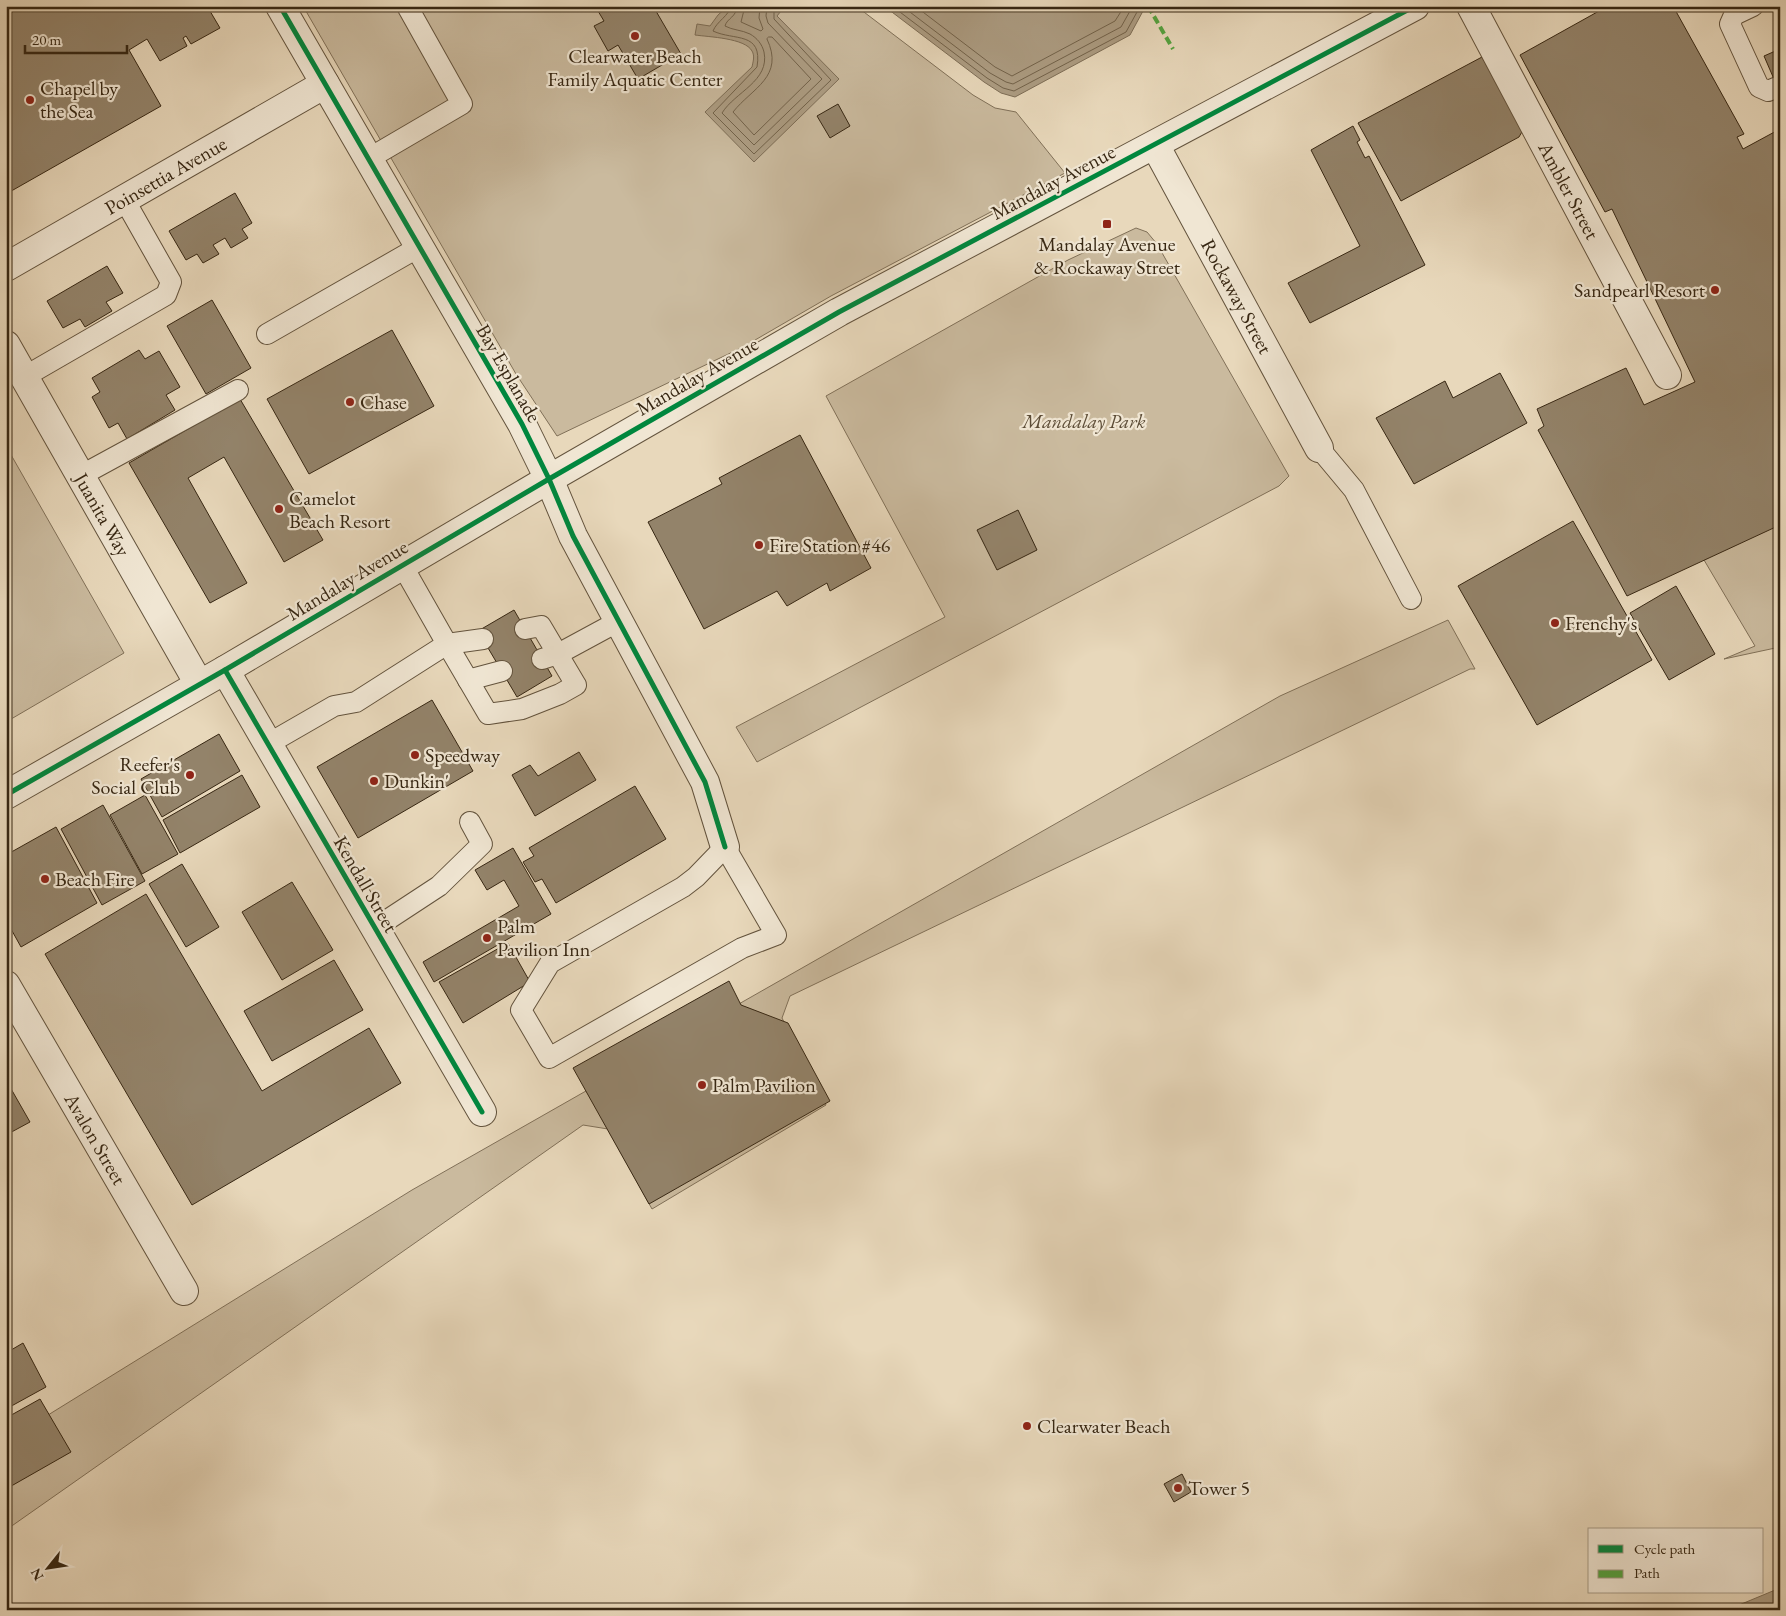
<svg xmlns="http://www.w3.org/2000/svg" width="1786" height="1616" font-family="'EB Garamond',serif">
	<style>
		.green { fill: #caba9e; stroke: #807058 }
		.water { fill: #ac9c82; stroke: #7d6d56 }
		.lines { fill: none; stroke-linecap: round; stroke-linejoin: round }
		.shore { stroke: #72624a; stroke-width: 1 }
		.building { fill: #93836a; stroke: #372713 }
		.service-casing { stroke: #63533d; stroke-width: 22 }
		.minor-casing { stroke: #63533d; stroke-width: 30 }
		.tertiary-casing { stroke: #63533d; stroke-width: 30 }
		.service { stroke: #f0e6d3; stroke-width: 20 }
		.minor { stroke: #f0e6d3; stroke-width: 28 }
		.tertiary { stroke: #f0e6d3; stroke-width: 28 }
		.quiet { stroke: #53a33f; stroke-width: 4; stroke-dasharray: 8 4; stroke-linecap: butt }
		.cycleway-casing { stroke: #f0e6d3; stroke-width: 8 }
		.cycleway { stroke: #00873e; stroke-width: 5 }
		.poi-dot { fill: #8f2418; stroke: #f0e6d3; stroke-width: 2 }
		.labels { text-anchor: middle; stroke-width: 4.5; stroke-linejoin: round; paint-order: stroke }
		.poi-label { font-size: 20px; fill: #372713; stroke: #f0e6d3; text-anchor: start }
		.street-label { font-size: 20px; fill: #372713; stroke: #f0e6d3 }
		.park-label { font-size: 20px; font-style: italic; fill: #5c4c36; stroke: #f0e6d3 }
	</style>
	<rect width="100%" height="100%" fill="#e8d8bb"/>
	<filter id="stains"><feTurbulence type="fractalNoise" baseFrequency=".004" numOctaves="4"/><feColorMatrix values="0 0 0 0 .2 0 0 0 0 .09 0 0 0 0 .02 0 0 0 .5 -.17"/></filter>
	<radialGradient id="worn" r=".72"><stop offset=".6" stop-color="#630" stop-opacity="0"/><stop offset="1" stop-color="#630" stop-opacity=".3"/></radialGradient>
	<g class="green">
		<polygon points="303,6 856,6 973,95 995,108 1016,112 1065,173 831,296 743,347 557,436 516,374"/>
		<polygon points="1136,228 1147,232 1157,244 1289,476 1279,486 757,762 736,727 945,617 826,396 1068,260"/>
		<polygon points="6,446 124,653 6,722"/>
		<polygon points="1780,488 1780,647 1724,659 1755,646 1688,533"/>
		<polygon points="1448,620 1475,669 1470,669 790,996 782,1018 826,1105 652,1209 608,1129 583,1125 6,1530 6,1441 412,1190 1280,696"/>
	</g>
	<g class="water">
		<path d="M728,6h49l4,5 -4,5 62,63 -85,83 -49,-50 47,-45c1,-5 3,-11 0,-16 -7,-13 -43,-14 -57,-16l2,-11 13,2 8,-11z"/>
		<polygon points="884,6 1140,6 1143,11 1130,35 1015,97 1001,93 984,82"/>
		<polygon points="1780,1588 1780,1610 1727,1610"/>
	</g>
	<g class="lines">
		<g class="shore">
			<path d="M731,6c-2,10 -14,15 -18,25 21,10 50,0 44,36l-44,46 41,41 77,-74 -57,-61v-13"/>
			<path d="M737,6c0,11 -10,12 -12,20 7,4 17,4 25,8 7,4 12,10 14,18 6,29 -29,40 -42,61l32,32 68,-66 -54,-56 -2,-7 1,-10"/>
			<polyline points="745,6 741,22 761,31 763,29 759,18 760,6"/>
			<polyline points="892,6 987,78 1003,88 1014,91 1126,32 1137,12 1136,6"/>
			<polyline points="902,6 990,73 1006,82 1013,84 1121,27 1130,11 1130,6"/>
			<polyline points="915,6 995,67 1012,76 1115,21 1122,10 1122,6"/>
			<path d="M769,37h3l39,42 -57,56 -21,-23c19,-24 52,-35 34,-73z"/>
		</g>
	</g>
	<g class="building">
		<polygon points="6,6 207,6 220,28 191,44 186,36 183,38 187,46 160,61 147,39 129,50 161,106 6,194"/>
		<polygon points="595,6 653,6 681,54 638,79 618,45 608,51 594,26 604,21"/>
		<polygon points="1608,6 1673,6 1744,134 1737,137 1743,149 1780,129 1780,525 1627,596 1538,430 1544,426 1537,409 1626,368 1644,405 1695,382 1612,209 1605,212 1520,55"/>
		<polygon points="1780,49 1780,93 1764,56"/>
		<polygon points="1482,57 1523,130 1519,137 1401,201 1358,123"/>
		<polygon points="838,104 850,126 830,138 817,116"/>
		<polygon points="1353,126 1360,140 1357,142 1365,158 1369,156 1425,265 1310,323 1288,283 1360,246 1311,150"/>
		<polygon points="235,193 252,223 242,229 248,238 231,248 225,238 213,245 219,254 203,263 197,254 186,260 169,231"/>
		<polygon points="107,266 123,293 106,302 112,311 85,327 80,319 63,328 47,301"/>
		<polygon points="212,300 251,368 206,394 167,326"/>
		<polygon points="392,330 434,406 309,474 267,399"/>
		<polygon points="139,350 145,359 159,351 180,387 166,395 175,410 127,439 118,423 109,428 92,397 100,392 92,378"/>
		<polygon points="1500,373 1527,423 1414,484 1376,418 1445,381 1453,398"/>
		<polygon points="240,399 323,540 284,562 224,457 188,478 247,583 210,603 129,463"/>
		<polygon points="800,435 871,568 830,591 827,583 787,606 777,591 704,629 648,522 722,484 719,478"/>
		<polygon points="1018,510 1037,550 997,570 977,530"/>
		<polygon points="1573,521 1652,660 1537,725 1458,586"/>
		<polygon points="1676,586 1715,654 1669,680 1630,613"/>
		<polygon points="514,610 552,676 517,697 478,631"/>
		<polygon points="432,700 473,771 358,838 317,767"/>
		<polygon points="219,734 240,771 162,817 141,779"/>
		<polygon points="579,752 596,780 535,816 512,775 530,765 538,776"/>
		<polygon points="242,775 260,807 180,853 163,820"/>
		<polygon points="635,786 666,839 556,903 542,879 535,882 523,862 534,856 529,848"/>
		<polygon points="145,795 178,854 142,874 110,815"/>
		<polygon points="103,805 145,881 102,905 61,829"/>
		<polygon points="56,827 97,903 21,947 6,920 6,855"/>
		<polygon points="513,848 551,914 434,982 423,962 519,906 504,880 487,890 475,870"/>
		<polygon points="182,864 219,927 186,947 149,884"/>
		<polygon points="292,882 333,950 282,980 242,912"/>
		<polygon points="146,894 262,1091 369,1028 401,1083 192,1205 45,954"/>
		<polygon points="508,943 530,982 463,1023 439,982"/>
		<polygon points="334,960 363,1010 272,1061 244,1011"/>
		<polygon points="729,981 741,1005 788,1023 830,1101 649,1204 573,1068"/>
		<polygon points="6,1080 30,1122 6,1135"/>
		<polygon points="23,1343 46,1387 6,1409 6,1353"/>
		<polygon points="40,1399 71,1452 6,1489 6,1418"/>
		<polygon points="1182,1474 1191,1492 1174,1502 1164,1484"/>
	</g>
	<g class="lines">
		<defs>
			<g id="service">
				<polyline points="1753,6 1734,15 1730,24 1759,87 1768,91 1780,86"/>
				<polyline points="368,159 462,104 407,6"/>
				<polyline points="267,334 419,247"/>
				<polyline points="24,377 166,295 171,282 124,199"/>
				<polyline points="1319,448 1354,490 1411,599"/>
				<polyline points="80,476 238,390"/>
				<polyline points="483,639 447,644 488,714 522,709 560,694 576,685 541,626 525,629"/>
				<polyline points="542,659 558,654 619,621"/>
				<polyline points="468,680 502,671"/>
				<polyline points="268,744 334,706 356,702 447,644 402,565"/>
				<polygon points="725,847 776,935 742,948 549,1058 521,1010 550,963 683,887 696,877"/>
				<polyline points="375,928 439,886 482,844 470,822"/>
			</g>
			<g id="minor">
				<polyline points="280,6 522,424 549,479 573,536 705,782 725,847"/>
				<path id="s1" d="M1471,6l196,369"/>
				<path id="s2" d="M1155,145l164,303"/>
				<path id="s3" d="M6,267l319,-183"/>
				<path id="s4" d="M6,345l193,339"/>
				<polyline points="225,670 482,1112"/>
				<path id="s5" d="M6,985l178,306"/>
			</g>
			<polyline id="tertiary" points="6,795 225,670 549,479 839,312 1415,6"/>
		</defs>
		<use href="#service" class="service-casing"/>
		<use href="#minor" class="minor-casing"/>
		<use href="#tertiary" class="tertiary-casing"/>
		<use href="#service" class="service"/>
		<use href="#minor" class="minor"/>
		<use href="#tertiary" class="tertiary"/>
		<polyline class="quiet" points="1148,6 1173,49"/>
		<defs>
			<g id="cycleway">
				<polyline points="280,6 522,424 549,479 573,536 705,782 725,847"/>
				<polyline points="225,670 482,1112"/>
				<polyline points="6,795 225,670 549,479 839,312 1415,6"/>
			</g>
		</defs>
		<use href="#cycleway" class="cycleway-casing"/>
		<use href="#cycleway" class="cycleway"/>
	</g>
	<g class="poi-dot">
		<circle cx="635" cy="36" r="5"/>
		<circle cx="30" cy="100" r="5"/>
		<rect x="1102" y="219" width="10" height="10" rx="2.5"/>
		<circle cx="1715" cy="290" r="5"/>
		<circle cx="350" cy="402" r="5"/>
		<circle cx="279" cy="509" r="5"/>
		<circle cx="759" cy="545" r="5"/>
		<circle cx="1555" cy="623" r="5"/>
		<circle cx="415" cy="755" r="5"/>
		<circle cx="190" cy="775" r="5"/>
		<circle cx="374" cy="781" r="5"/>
		<circle cx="45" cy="879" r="5"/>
		<circle cx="487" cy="938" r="5"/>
		<circle cx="702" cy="1085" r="5"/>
		<circle cx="1027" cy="1426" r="5"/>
		<circle cx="1178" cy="1488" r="5"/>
	</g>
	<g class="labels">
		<g class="poi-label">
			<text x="635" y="63" text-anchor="middle">Clearwater Beach<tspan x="635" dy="23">Family Aquatic Center</tspan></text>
			<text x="40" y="95">Chapel by<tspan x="40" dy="23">the Sea</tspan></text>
			<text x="1107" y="251" text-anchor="middle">Mandalay Avenue<tspan x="1107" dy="23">&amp; Rockaway Street</tspan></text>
			<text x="1705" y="297" text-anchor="end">Sandpearl Resort</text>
			<text x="360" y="409">Chase</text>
			<text x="289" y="505">Camelot<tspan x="289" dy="23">Beach Resort</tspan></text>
			<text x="769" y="552">Fire Station #46</text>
			<text x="1565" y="630">Frenchy's</text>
			<text x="425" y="762">Speedway</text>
			<text x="180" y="771" text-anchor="end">Reefer's<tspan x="180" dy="23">Social Club</tspan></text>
			<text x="384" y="788">Dunkin'</text>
			<text x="55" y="886">Beach Fire</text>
			<text x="497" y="933">Palm<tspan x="497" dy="23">Pavilion Inn</tspan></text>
			<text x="712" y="1092">Palm Pavilion</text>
			<text x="1037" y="1433">Clearwater Beach</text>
			<text x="1188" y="1495">Tower 5</text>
		</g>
		<g class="street-label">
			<text dy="7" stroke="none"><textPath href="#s3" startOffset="184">Poinsettia Avenue</textPath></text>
			<text transform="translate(1053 182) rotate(-28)" y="7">Mandalay Avenue</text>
			<text dy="7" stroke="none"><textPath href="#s1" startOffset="209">Ambler Street</textPath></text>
			<text dy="7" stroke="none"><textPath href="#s2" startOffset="172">Rockaway Street</textPath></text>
			<text transform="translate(509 373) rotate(60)" y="7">Bay Esplanade</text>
			<text transform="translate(697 376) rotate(-30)" y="7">Mandalay Avenue</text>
			<text dy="7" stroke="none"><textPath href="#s4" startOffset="195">Juanita Way</textPath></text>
			<text transform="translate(347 580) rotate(-31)" y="7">Mandalay Avenue</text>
			<text transform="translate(366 884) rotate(60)" y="7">Kendall Street</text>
			<text dy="7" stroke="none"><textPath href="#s5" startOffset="178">Avalon Street</textPath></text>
		</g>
		<g class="park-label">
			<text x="1084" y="428">Mandalay Park</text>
		</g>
	</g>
	<rect width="1786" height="1616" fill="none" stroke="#e8d8bb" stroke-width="25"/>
	<rect x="8" y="8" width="1771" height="1601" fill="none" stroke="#372713" stroke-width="2.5"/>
	<rect x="12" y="12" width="1761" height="1591" fill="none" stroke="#372713"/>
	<rect x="1588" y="1528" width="175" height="65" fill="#f0e6d3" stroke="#a69a86"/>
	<rect x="1598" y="1545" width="25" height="8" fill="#00873e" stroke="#a69a86"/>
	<text x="1634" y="1554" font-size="15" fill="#372713">Cycle path</text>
	<rect x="1598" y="1570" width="25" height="8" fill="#53a33f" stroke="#a69a86"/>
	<text x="1634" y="1578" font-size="15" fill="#372713">Path</text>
	<g transform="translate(48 1568) rotate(240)" stroke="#f0e6d3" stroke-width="4" paint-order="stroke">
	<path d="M0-4L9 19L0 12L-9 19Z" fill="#372713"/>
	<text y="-8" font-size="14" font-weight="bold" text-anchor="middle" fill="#372713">N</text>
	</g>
	<path d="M25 45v8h102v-8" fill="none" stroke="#372713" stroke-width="2.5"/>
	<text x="32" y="45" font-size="15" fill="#372713" stroke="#f0e6d3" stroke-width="4" paint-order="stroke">20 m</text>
	<rect width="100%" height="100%" filter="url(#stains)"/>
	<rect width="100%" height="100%" fill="url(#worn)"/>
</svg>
